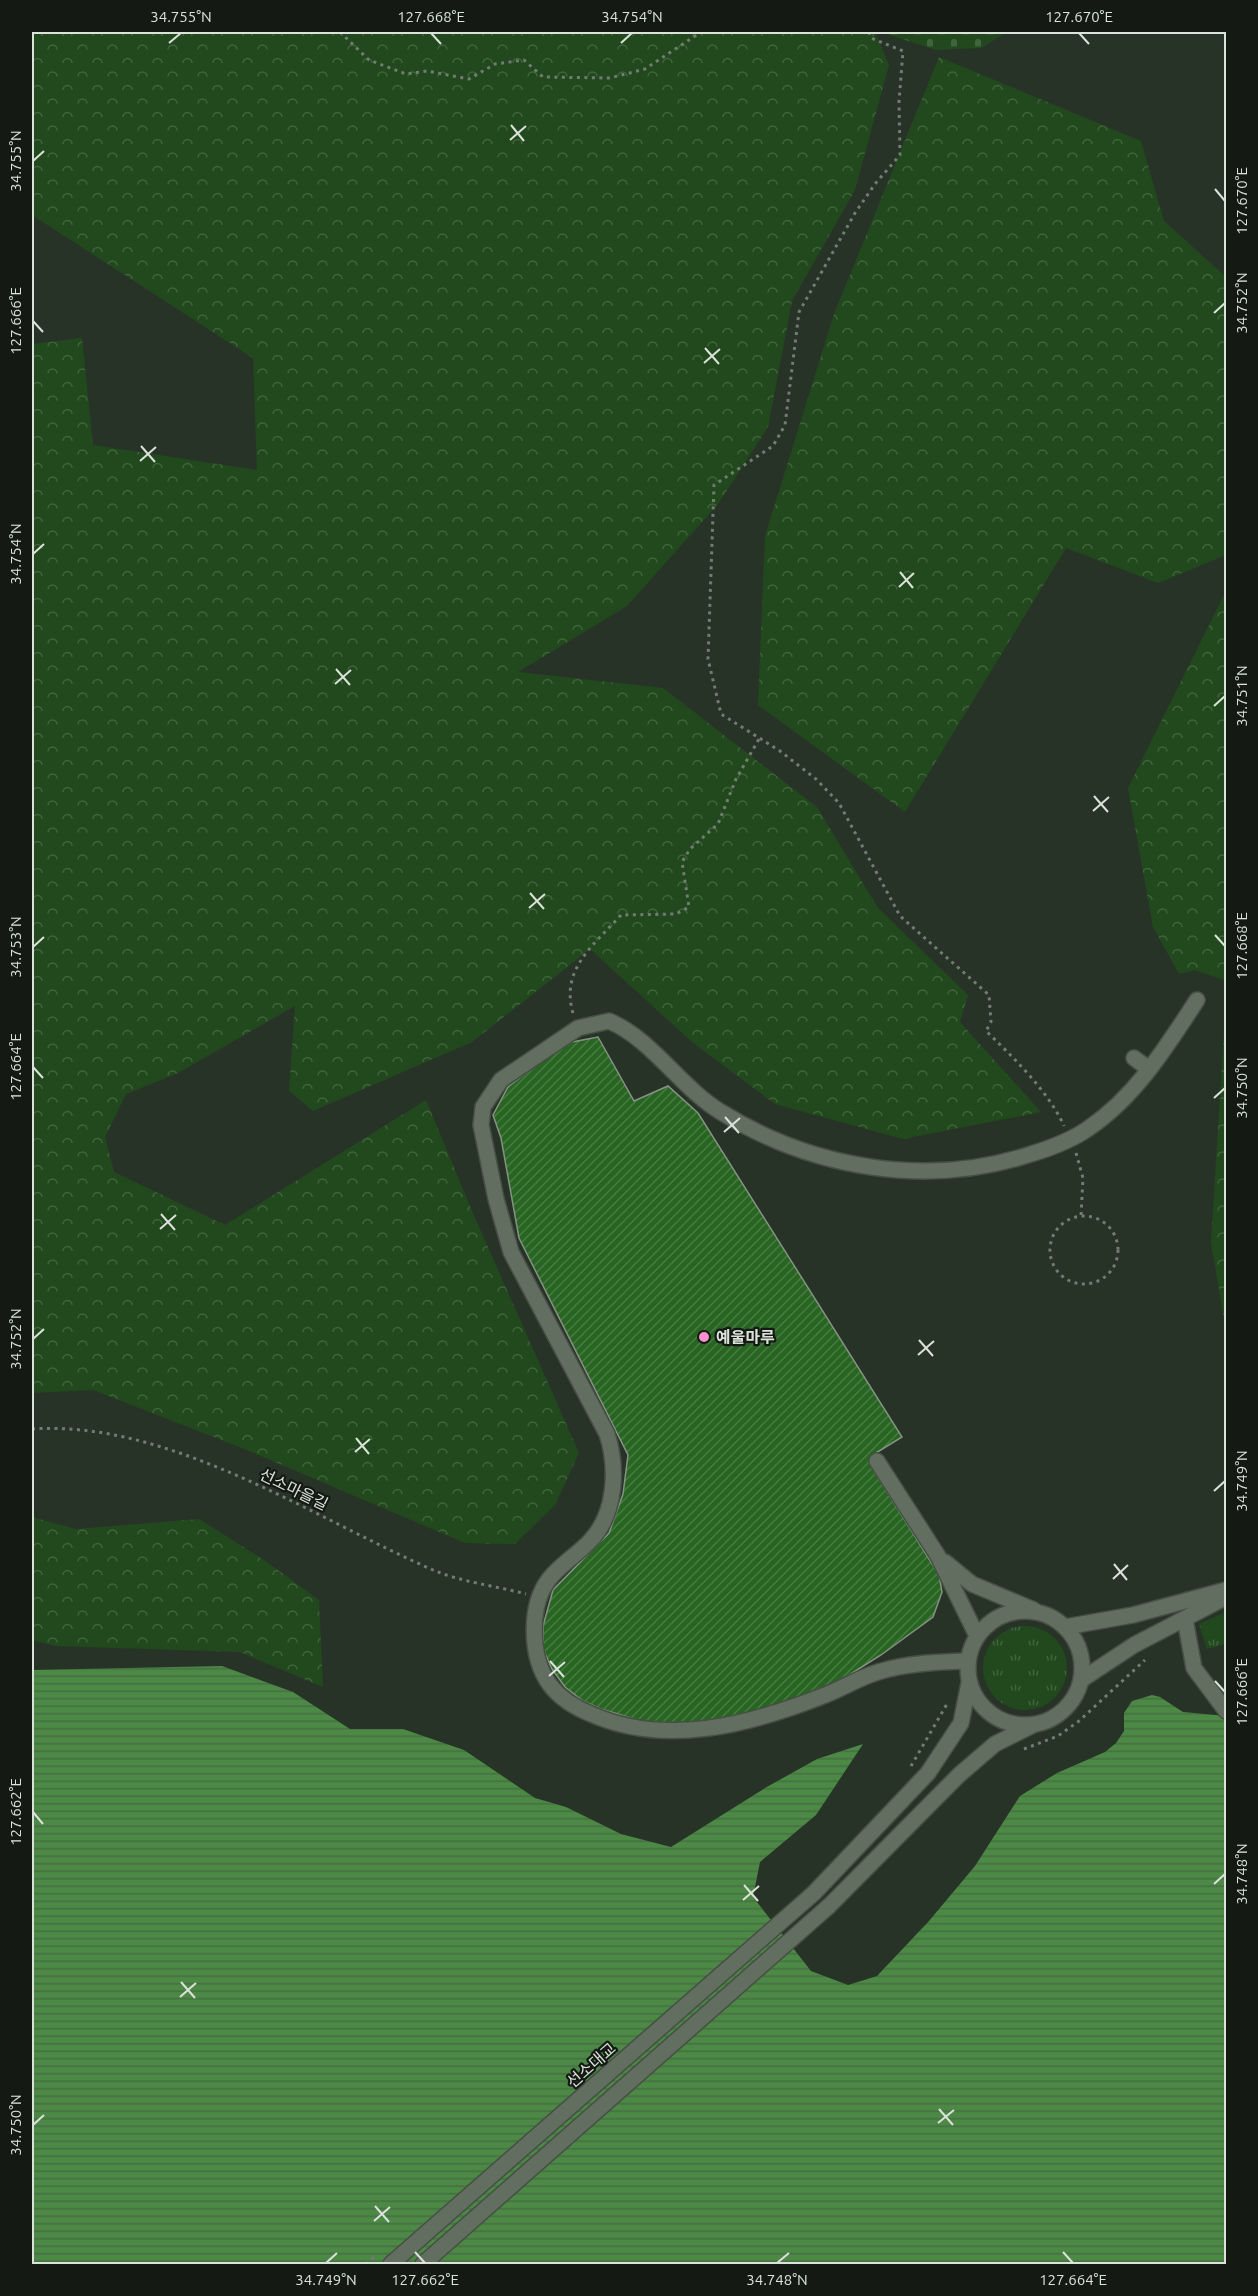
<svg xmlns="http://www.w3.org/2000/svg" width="1258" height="2296" font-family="Ubuntu,'Noto Sans KR',sans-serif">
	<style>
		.forest { fill: url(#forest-crowns) }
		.cemetery { fill: url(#cemetery-stones) }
		.park { fill: url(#park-tufts) }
		.water { fill: url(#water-rules) }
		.building { fill: url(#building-hatch); stroke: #869384; stroke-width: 1.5 }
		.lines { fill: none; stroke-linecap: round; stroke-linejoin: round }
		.minor-casing { stroke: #464f44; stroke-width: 18 }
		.path { stroke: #737c72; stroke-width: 3; stroke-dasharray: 3 4.5; stroke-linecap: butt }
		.minor { stroke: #626e60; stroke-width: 15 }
		.ticks { fill: none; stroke: #dbe2da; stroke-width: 2 }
		.poi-dot { fill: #f790cd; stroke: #141914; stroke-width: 2 }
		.labels { text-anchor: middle; stroke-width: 4.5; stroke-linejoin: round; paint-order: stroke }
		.poi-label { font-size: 16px; font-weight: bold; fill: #dbe2da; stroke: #141914; text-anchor: start }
		.street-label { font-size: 16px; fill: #dbe2da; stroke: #141914 }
		.neatline { fill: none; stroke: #dbe2da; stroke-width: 2 }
		.ticks-label { font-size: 15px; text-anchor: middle; fill: #dbe2da }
	</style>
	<defs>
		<pattern id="forest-crowns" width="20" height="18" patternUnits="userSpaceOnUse" patternTransform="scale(1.5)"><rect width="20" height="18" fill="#21491d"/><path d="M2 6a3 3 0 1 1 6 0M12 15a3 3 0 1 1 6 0" fill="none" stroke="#41633d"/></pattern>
		<pattern id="cemetery-stones" width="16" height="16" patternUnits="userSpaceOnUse" patternTransform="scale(1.5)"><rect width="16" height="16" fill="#21491d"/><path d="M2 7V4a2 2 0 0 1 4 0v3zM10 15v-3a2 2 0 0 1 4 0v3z" fill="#41633d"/></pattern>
		<pattern id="park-tufts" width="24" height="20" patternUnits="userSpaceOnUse" patternTransform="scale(1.5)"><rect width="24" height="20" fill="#21491d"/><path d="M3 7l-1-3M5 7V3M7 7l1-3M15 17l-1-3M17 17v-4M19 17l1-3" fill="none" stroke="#41633d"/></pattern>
		<pattern id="water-rules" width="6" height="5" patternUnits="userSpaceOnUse" patternTransform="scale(1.5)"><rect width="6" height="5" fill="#4b8945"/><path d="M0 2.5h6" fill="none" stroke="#476d43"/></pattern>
		<pattern id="building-hatch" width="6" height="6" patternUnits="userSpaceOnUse" patternTransform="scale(1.5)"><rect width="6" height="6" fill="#286522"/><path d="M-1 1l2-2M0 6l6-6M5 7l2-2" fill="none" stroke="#477b42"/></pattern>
	</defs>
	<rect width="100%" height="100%" fill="#283327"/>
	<g class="forest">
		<polygon points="32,32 875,32 889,65 855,190 792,301 768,427 718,504 627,606 518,672 663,688 817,807 878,908 968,995 960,1022 1041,1112 903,1139 775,1104 692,1042 590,949 472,1042 313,1111 289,1091 295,1006 178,1073 126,1094 105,1137 114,1172 225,1225 426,1100 472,1211 579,1453 555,1505 515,1544 465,1543 242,1448 93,1390 32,1393 32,344 82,338 93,445 257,470 253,358 32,215"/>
		<polygon points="939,57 1141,141 1164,221 1226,277 1226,555 1158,583 1066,548 905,812 758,705 765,536 834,314"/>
		<polygon points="1226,591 1226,981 1195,970 1179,974 1153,927 1128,788"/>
		<polygon points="1226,1000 1226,1331 1211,1242"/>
		<polygon points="32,1517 76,1529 199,1519 264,1560 319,1600 323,1687 240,1652 56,1646 32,1640"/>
	</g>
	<polygon class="cemetery" points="881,32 1007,32 981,48 936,50"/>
	<g class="park">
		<polygon points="1226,1612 1226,1644 1207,1649 1199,1624"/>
		<circle cx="1025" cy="1668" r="42"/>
	</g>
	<polygon class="water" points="222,1666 293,1692 350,1729 403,1729 464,1750 535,1798 566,1807 621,1834 671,1847 765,1788 817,1759 863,1744 816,1815 760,1862 753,1897 811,1971 848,1985 877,1976 929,1921 975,1866 1020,1796 1057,1773 1105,1752 1116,1743 1124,1731 1124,1713 1132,1701 1152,1695 1160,1697 1183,1712 1226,1716 1226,2264 32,2264 32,1670"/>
	<polygon class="building" points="598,1037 634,1101 668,1086 698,1113 902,1437 871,1456 871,1466 939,1575 942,1592 933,1617 881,1655 838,1682 767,1709 716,1721 667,1724 641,1721 601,1709 583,1701 565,1687 552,1669 543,1649 543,1626 553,1590 609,1533 623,1494 628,1455 519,1238 501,1138 493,1115 508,1087 543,1060 572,1042"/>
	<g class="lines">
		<defs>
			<g id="minor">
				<polyline points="1134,1058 1149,1069"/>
				<polyline points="877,1461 938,1556 977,1636"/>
				<polyline points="945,1562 972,1584 1034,1610"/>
				<circle cx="1025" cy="1668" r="57"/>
				<polyline points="1185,1619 1194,1668 1226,1711"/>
				<polyline points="1065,1627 1133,1615 1226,1590"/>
				<path d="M968,1661c-30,1 -61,2 -90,11 -20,6 -38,18 -58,25 -72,28 -155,50 -229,17 -15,-6 -31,-16 -41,-29 -20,-27 -22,-80 0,-107 11,-14 28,-24 40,-37 26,-27 28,-73 17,-107l-96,-182 -15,-53 -15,-74 2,-18 18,-27 77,-52 31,-7c43,18 72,67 112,91 92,57 207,76 310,42 20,-6 41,-14 58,-26 47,-32 78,-82 108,-128"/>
				<polyline points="1081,1680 1134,1645 1226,1597"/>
				<polyline points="391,2264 814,1893 928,1773 961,1723 969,1683"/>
				<polyline points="423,2264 829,1906 959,1775 995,1744 1033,1725"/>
			</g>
		</defs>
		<use href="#minor" class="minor-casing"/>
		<g class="path">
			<polyline points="340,32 369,60 406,74 427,71 469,79 495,64 524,60 543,77 610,78 645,69 701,32"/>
			<path d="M869,32l2,6 32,13 -4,51 1,53 -25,29 -20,29 -56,99 -14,113 -12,21 -59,39 -6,174 13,55 59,37 36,28 23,24 61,113 89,79 2,27 -5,9c26,25 63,61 78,95"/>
			<path d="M573,1013c-13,-44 21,-68 48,-98l55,-1 13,-7 -7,-45 8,-13 28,-25 18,-45 23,-40"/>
			<polyline points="1076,1153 1083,1178 1081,1216"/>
			<circle cx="1084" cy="1250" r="34"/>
			<path d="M32,1429c137,-9 278,87 401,141 28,12 63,16 93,24"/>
			<polyline points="1024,1749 1058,1736 1079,1721 1145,1660"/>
			<polyline points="911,1766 947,1704"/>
			<polyline points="366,2264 376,2256"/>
		</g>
		<use href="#minor" class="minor"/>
	</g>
	<path class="ticks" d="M431,33l10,11M1079,33l10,11M169,43l12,-10M621,43l11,-10M511,125l13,16M510,140l16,-14M33,161l11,-10M1215,189l10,12M1214,313l11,-10M33,321l10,11M705,348l14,16M704,363l16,-14M141,446l14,16M140,461l16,-14M33,554l11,-10M900,572l13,16M899,587l15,-14M336,669l14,16M335,684l16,-14M1214,706l11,-10M1094,796l14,16M1093,811l16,-14M530,893l14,16M529,908l16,-14M1215,935l10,11M33,947l11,-10M33,1067l10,11M1214,1098l11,-10M725,1117l14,16M724,1132l16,-14M161,1214l14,16M160,1229l16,-14M33,1339l11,-10M919,1340l14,16M918,1355l16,-14M356,1438l13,16M355,1452l15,-13M1214,1491l11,-10M1114,1564l13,16M1113,1579l15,-14M550,1661l14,16M549,1676l16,-14M1215,1681l10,11M33,1812l10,12M1214,1884l11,-10M744,1885l14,16M743,1900l16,-14M181,1982l14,16M180,1997l16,-14M939,2109l14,16M938,2123l16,-13M33,2125l11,-10M375,2206l14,16M374,2221l16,-14M415,2252l10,11M1063,2252l10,11M326,2263l11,-10M777,2263l12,-10"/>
	<circle class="poi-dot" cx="704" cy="1337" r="6"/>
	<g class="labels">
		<g class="poi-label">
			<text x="716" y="1343">예울마루</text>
		</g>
		<g class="street-label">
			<text transform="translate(294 1489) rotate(26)" y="6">선소마을길</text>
			<text transform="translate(591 2065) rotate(-41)" y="6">선소대교</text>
		</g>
	</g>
	<rect width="1258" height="2296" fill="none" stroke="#141914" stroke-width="66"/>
	<rect x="33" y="33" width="1192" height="2230" class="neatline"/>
	<g class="ticks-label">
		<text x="181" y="22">34.755°N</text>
		<text x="431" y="22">127.668°E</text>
		<text x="632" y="22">34.754°N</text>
		<text x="1079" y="22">127.670°E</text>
		<text transform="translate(16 161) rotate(-90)" y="5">34.755°N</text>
		<text transform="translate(1242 201) rotate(-90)" y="5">127.670°E</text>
		<text transform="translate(1242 303) rotate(-90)" y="5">34.752°N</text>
		<text transform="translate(16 321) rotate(-90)" y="5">127.666°E</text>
		<text transform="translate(16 554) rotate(-90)" y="5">34.754°N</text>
		<text transform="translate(1242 696) rotate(-90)" y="5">34.751°N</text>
		<text transform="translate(1242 946) rotate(-90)" y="5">127.668°E</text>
		<text transform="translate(16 947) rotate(-90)" y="5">34.753°N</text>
		<text transform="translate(16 1067) rotate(-90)" y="5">127.664°E</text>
		<text transform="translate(1242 1088) rotate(-90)" y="5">34.750°N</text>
		<text transform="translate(16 1339) rotate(-90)" y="5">34.752°N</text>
		<text transform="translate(1242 1481) rotate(-90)" y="5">34.749°N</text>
		<text transform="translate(1242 1692) rotate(-90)" y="5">127.666°E</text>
		<text transform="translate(16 1812) rotate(-90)" y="5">127.662°E</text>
		<text transform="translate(1242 1874) rotate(-90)" y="5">34.748°N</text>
		<text transform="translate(16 2125) rotate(-90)" y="5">34.750°N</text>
		<text x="326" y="2285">34.749°N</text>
		<text x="425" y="2285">127.662°E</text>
		<text x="777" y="2285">34.748°N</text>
		<text x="1073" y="2285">127.664°E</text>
	</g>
</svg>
